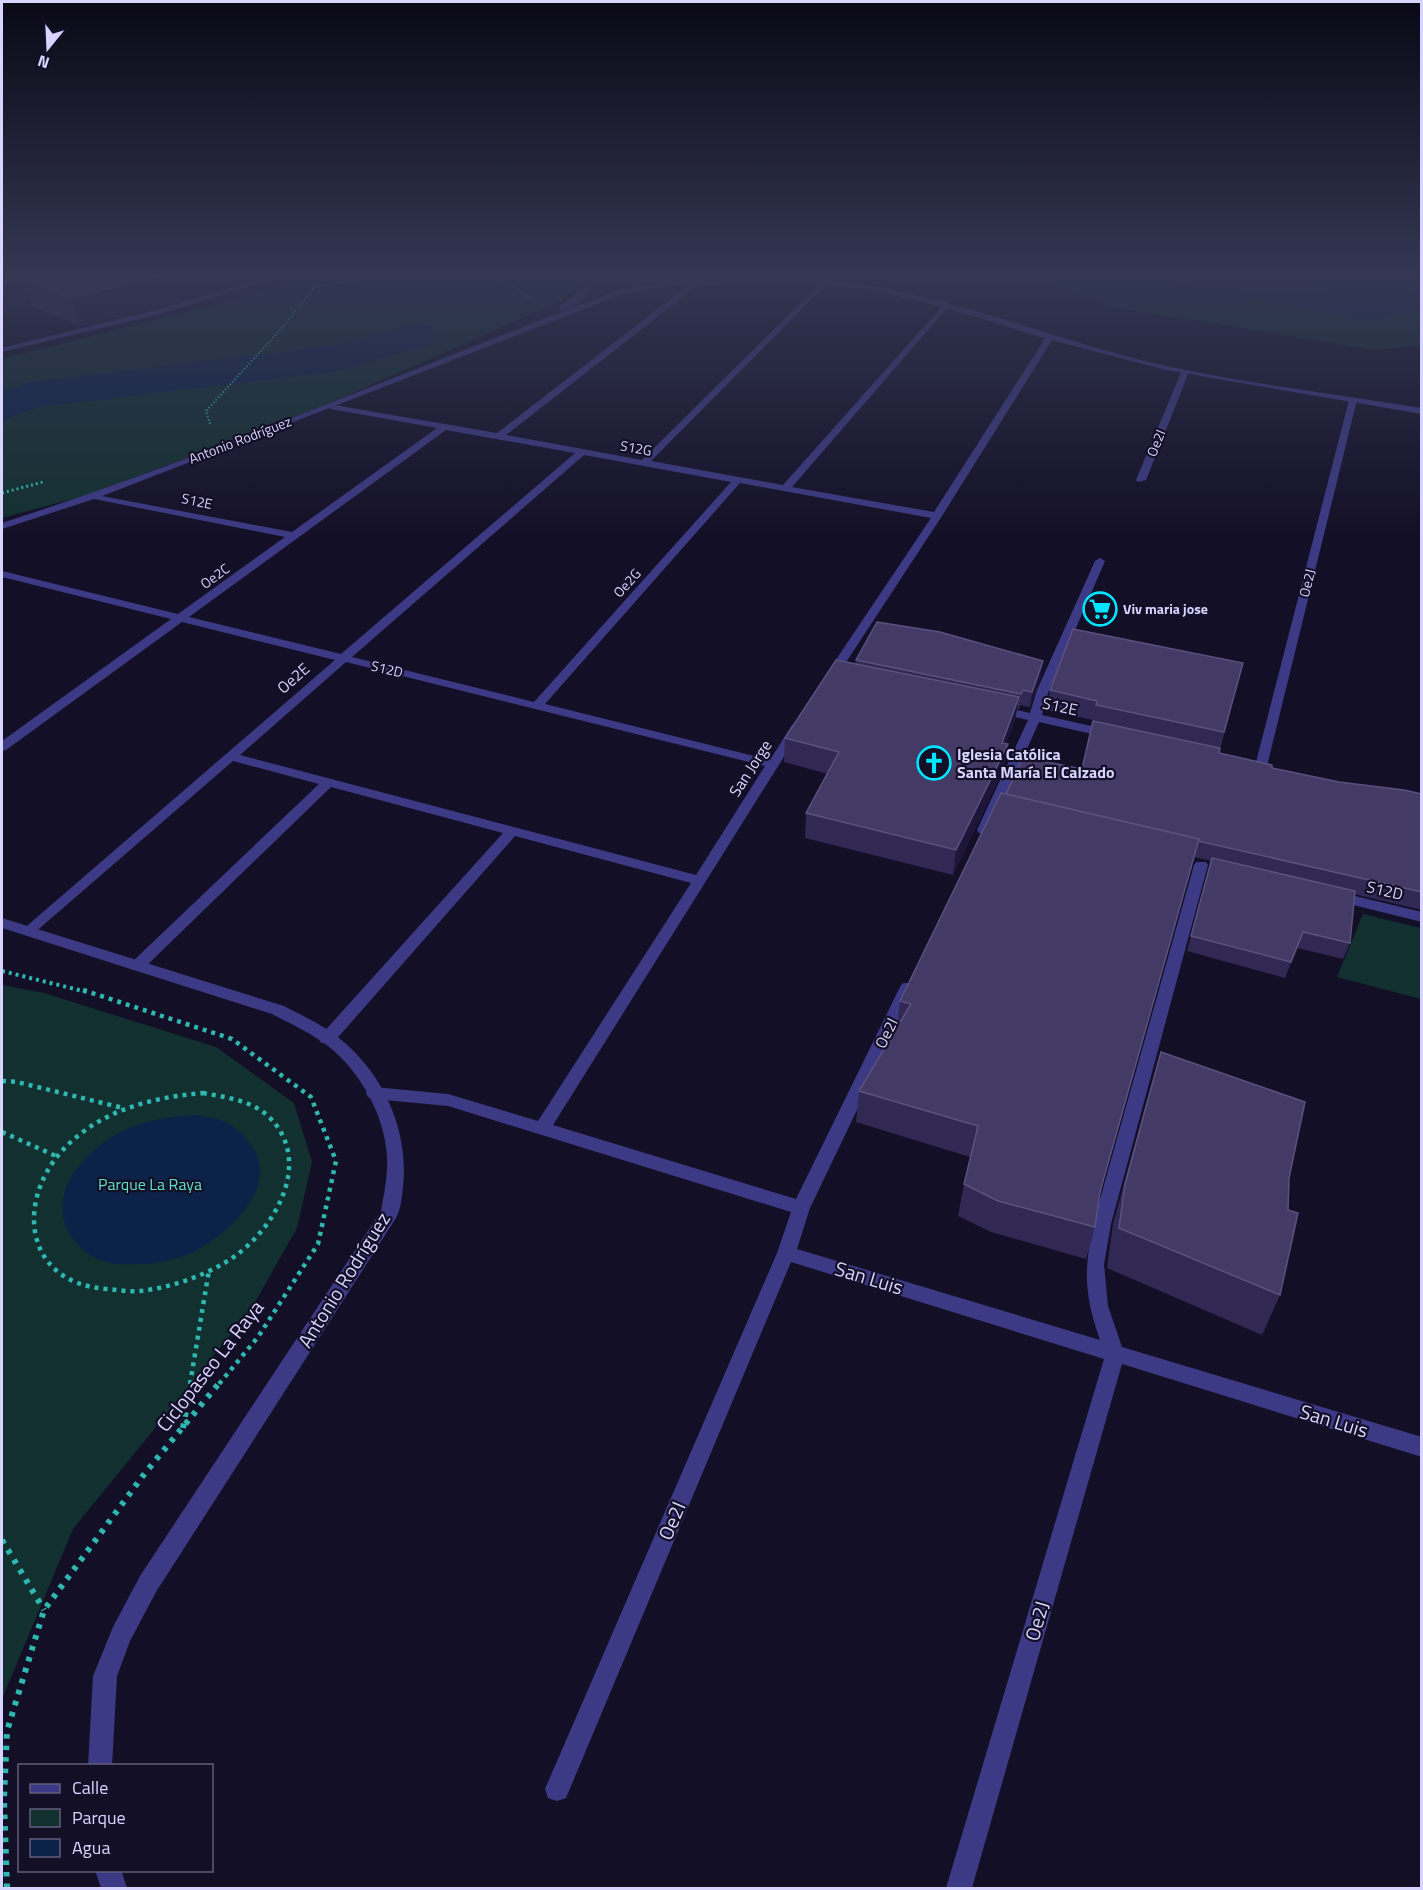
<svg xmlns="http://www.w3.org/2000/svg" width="1423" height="1890" font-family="'Titillium Web',sans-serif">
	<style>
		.green { fill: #12302f }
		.water { fill: #0c2248 }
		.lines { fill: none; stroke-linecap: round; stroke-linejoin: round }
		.river { fill: #0c2248; fill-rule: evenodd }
		.path-far4 { stroke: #2fb8b0; stroke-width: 2; stroke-dasharray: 1.5 2; stroke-linecap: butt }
		.path-far3 { stroke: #2fb8b0; stroke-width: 3; stroke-dasharray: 2 3; stroke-linecap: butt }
		.path-far2 { stroke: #2fb8b0; stroke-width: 4; stroke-dasharray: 3 4; stroke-linecap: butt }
		.path-far1 { stroke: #2fb8b0; stroke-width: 4.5; stroke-dasharray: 4 5; stroke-linecap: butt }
		.path { stroke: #2fb8b0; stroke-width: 6; stroke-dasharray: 4.5 7; stroke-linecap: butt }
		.service { fill: #3d3a85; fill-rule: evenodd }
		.minor { fill: #3d3a85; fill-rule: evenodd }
		.tertiary { fill: #3d3a85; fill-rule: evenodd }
		.wall { fill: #312854 }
		.shaded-wall { fill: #1d163a }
		.building { fill: #433a66; stroke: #5a527e; stroke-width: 1.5 }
		.labels { text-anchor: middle; stroke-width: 4.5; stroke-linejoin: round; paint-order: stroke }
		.far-street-label { font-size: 14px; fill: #d9d4ff; stroke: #130f26 }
		.far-poi-label { font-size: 14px; font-weight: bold; fill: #d9d4ff; stroke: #130f26; text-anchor: start }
		.street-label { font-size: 16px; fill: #d9d4ff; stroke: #130f26 }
		.poi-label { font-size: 16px; font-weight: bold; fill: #d9d4ff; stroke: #130f26; text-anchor: start }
		.park-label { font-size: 16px; fill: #5fe0c0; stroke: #130f26 }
		.near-street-label { font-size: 20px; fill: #d9d4ff; stroke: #130f26 }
	</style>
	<rect width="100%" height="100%" fill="#130f26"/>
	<g class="green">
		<polygon points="318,272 574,272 582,283 560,301 328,404 91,494 2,518 2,359 219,304"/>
		<polygon points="1010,272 1421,272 1421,345 1376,350 1118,308"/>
		<polygon points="1363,914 1421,928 1421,999 1337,977"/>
		<polygon points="2,985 44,993 216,1047 294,1103 312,1162 297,1228 250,1311 73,1529 2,1699"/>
	</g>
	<path class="water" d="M193,1115c9,1 19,2 27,5 13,4 23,14 31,25 33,45 -34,101 -73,113 -19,6 -39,7 -59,6 -38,-2 -67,-39 -53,-76 6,-18 23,-34 37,-45 27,-20 58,-26 90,-28z"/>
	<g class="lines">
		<g class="river">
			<polygon points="1157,272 1237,272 1367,296 1422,286 1422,310 1367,320 1176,283 1163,280"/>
			<polygon points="416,324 431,327 437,336 431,345 332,372 39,407 2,420 2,391 31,382 330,346"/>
		</g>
		<g class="path-far4">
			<polyline points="482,276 556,279"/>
			<path d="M312,288c54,-10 150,-28 200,-2 7,3 13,9 19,13"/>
			<polyline points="210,424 206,411 281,329 314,288"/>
		</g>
		<polyline class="path-far3" points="2,493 43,482"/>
		<polyline class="path-far2" points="2,971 87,992"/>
		<g class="path-far1">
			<polyline points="83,990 232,1039 311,1097 336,1161 318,1244 258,1337 219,1384"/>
			<polyline points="2,1081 17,1082 123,1108"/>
			<path d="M203,1093c21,4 47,7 64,22 50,46 6,119 -41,147 -25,15 -57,26 -86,29 -11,1 -22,-1 -32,-2 -89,-5 -94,-98 -35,-149 36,-32 83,-43 130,-47z"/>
			<polyline points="2,1132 56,1156"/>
			<polyline points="190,1384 209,1270"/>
		</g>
		<g class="path">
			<polyline points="183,1428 191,1382"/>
			<polyline points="2,1540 44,1610"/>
			<polyline points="7,1888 4,1799 7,1731 44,1610 145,1473 220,1382"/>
		</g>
		<g class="service">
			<polygon points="284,272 295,272 164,313 2,352 2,348 159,309"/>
			<polygon points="620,272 630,272 672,284 668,286 637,281"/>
		</g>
		<g class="minor">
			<path d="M694,281l7,2 -195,152 136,25 181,-179 3,4 -175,176 132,24 162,-182 4,2 -1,2 -156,180 142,25 112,-175 4,-2 4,2 -112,179 -107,163h-8l-2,-3 106,-158 -191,-35 -195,221 225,56 22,-35 4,-1 6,4 -249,397 243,74 104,-212 3,-4h10l3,4 -106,221 -13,41 303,91c-16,-47 -16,-67 -7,-116l101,-359 2,-3h10l2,3 -97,359 -7,40 4,42 14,41 300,90v20l-300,-93 -150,524h-26l158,-529 -313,-97 -225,536 -9,3 -9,-3 -3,-9 232,-536 14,-41 -343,-106 -74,-7 -6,-2 -2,-4 2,-4 6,-2 74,7 90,27 153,-238 -176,-47 -182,207h-12l-2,-4 2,-4 182,-202 -172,-46 -189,183h-10l-3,-4 3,-4 187,-178 -86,-23 -200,173h-10l-2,-3 314,-271 -153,-38 -176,128 -4,1v-10l169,-122 -169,-42v-6l176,43 107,-77 -191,-38 -5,-3 2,-2 201,38 145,-104 -106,-19 -4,-3 1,-2 169,29zM446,430l129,23 -234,201 -152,-37zM584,455l147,27 -197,220 -182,-45zM346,662l419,104 -69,109 -456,-120z"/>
			<polygon points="1182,370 1189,372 1146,480 1138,482 1136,480"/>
			<polygon points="1353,397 1357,400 1267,766 1261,770 1256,769 1255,766 1349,400"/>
			<polygon points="1100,558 1105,561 1049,690 1042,715 1114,731 1116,734 1110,738 1039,722 991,830 984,834 979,833 977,830 1028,720 992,712 990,709 996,705 1030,713 1037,690 1095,561"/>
			<polygon points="1334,891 1422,912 1422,922 1329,899 1327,896 1329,893"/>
		</g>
		<g class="tertiary">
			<path d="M586,272h8c2,16 -17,38 -34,38v-4l24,-18z"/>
			<path d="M605,272h9l30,14 17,-3 -16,-11h8l16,10c68,-2 138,-8 204,4 100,18 195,58 293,80 83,18 172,28 256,42v6l-256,-44 -119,-31 -104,-32 -71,-17 -81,-7 -123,3 -42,7 -529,205 -95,31v-6c210,-68 413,-156 619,-234l14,-2z"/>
			<path d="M2,918l282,88c21,11 44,21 62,38 40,35 63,90 57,143 -1,10 -2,22 -7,31l-240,374 -26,49 -13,35 -5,90h-24l5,-90 20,-49 27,-51 241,-365c3,-17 7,-36 6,-54 -2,-41 -27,-86 -59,-111 -17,-13 -37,-22 -56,-32l-270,-86z"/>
			<polygon points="95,1870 121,1870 127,1888 101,1888"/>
		</g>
	</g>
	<g class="wall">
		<polygon points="2,272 279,272 158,307 80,326 32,306"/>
		<polygon points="856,660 1041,676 1030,707 1020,705 1019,709 1017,709 1015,720 1006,744 1004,768 953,875 805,838 806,813 828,774 784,762 785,738 855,664"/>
		<polygon points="1243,663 1219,753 1272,768 1339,782 1422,794 1422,910 1354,894 1350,943 1343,959 1297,948 1285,978 1187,951 1211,861 1194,857 1100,1192 1095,1227 1086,1259 991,1232 958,1216 964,1184 970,1157 856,1122 859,1091 897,1027 900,1001 1006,794 1082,769 1093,720 1046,710 1050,690"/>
		<polygon points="1161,1052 1289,1178 1280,1295 1262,1335 1107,1268 1113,1224 1149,1093"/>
	</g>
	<g class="shaded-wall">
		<polygon points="176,272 279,272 158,307 80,326 71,298"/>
		<polygon points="24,278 32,306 2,314 2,284"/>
		<polygon points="1043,661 1041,676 1030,707 1032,692"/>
		<polygon points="1019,697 1015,720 1001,757 1008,744 1004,768 953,875 956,850 1002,743"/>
	</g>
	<g class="building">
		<polygon points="2,272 176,272 71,298 24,278 2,284"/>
		<polygon points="877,622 940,632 1043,661 1032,692 1023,690 1021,694 856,660"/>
		<polygon points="1073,629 1243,663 1224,732 1096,705 1097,701 1050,690"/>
		<polygon points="836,660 1019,697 1002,743 1008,744 956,850 806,813 839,752 785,738"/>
		<polygon points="1093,721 1220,748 1219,753 1272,765 1272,768 1339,782 1404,790 1422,794 1422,892 1198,841 1199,839 1006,794 1023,757 1082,769"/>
		<polygon points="1001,793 1199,839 1100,1192 1095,1227 998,1201 964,1184 978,1126 859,1091 911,1004 900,1001"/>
		<polygon points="1212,858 1355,891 1350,943 1303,932 1291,962 1191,936"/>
		<polygon points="1161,1052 1305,1102 1289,1178 1288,1210 1298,1213 1280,1295 1119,1228 1125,1184"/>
	</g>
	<linearGradient id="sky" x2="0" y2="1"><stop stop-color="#0a0815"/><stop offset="0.51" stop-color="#333752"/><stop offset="1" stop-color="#333752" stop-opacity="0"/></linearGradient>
	<rect width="1423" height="537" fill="url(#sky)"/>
	<defs>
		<symbol id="supermarket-ring" viewBox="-11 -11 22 22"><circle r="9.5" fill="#130f26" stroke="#00e5ff" stroke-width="1.5"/><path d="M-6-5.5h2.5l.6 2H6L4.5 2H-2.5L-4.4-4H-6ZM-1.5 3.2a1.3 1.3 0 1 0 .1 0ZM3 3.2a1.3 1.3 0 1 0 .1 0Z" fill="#00e5ff"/></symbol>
		<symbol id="church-ring" viewBox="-11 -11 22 22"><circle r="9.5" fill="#130f26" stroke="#00e5ff" stroke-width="1.5"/><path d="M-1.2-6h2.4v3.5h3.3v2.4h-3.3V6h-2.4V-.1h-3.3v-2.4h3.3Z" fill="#00e5ff"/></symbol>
	</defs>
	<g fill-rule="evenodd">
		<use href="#supermarket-ring" x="1081" y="590" width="38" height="38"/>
		<use href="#church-ring" x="915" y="744" width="38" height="38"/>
	</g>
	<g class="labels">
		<g class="far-street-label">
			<text transform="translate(240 440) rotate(-21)" y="5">Antonio Rodríguez</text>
			<text transform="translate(1156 443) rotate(-68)" y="5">Oe2I</text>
			<text transform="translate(636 448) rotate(10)" y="5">S12G</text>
			<text transform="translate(197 501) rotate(12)" y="5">S12E</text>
			<text transform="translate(215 576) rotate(-36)" y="5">Oe2C</text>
			<text transform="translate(627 583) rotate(-48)" y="5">Oe2G</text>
			<text transform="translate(1307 583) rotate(-76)" y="5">Oe2J</text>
			<text transform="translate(387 669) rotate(13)" y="5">S12D</text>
		</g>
		<g class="far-poi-label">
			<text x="1123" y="614">Viv maria jose</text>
		</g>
		<g class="street-label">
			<text transform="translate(293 678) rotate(-41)" y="6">Oe2E</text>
			<text transform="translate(1060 706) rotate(12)" y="6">S12E</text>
			<text transform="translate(750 768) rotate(-57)" y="6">San Jorge</text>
			<text transform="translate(1385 890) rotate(13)" y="6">S12D</text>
			<text transform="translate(886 1033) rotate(-64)" y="6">Oe2I</text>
		</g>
		<g class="poi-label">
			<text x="957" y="760">Iglesia Católica<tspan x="957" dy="18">Santa María El Calzado</tspan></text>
		</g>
		<g class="park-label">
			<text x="150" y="1190">Parque La Raya</text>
		</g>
		<g class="near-street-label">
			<text transform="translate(869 1278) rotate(17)" y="7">San Luis</text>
			<text transform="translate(344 1280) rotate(-58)" y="7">Antonio Rodríguez</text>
			<text transform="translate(210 1366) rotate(-52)" y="7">Ciclopaseo La Raya</text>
			<text transform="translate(1334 1421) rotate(17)" y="7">San Luis</text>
			<text transform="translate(672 1521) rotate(-67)" y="7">Oe2I</text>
			<text transform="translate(1037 1621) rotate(-74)" y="7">Oe2J</text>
		</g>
	</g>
	<rect width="1423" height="1890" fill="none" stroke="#d9d4ff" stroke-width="6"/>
	<rect x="18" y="1764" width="195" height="108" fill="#130f26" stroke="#625e7d" stroke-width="1.5"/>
	<rect x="30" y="1784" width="30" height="9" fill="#3d3a85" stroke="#625e7d" stroke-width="1.5"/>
	<text x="72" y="1794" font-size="18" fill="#d9d4ff">Calle</text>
	<rect x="30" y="1809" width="30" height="18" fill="#12302f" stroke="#625e7d" stroke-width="1.5"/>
	<text x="72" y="1824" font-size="18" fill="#d9d4ff">Parque</text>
	<rect x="30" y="1839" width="30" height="18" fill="#0c2248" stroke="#625e7d" stroke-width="1.5"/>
	<text x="72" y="1854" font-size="18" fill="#d9d4ff">Agua</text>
	<g transform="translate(48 48) rotate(198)" stroke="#130f26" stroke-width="4.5" paint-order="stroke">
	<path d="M0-4.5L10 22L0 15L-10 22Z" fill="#d9d4ff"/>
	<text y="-9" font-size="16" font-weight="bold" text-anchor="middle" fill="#d9d4ff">N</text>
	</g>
</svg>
